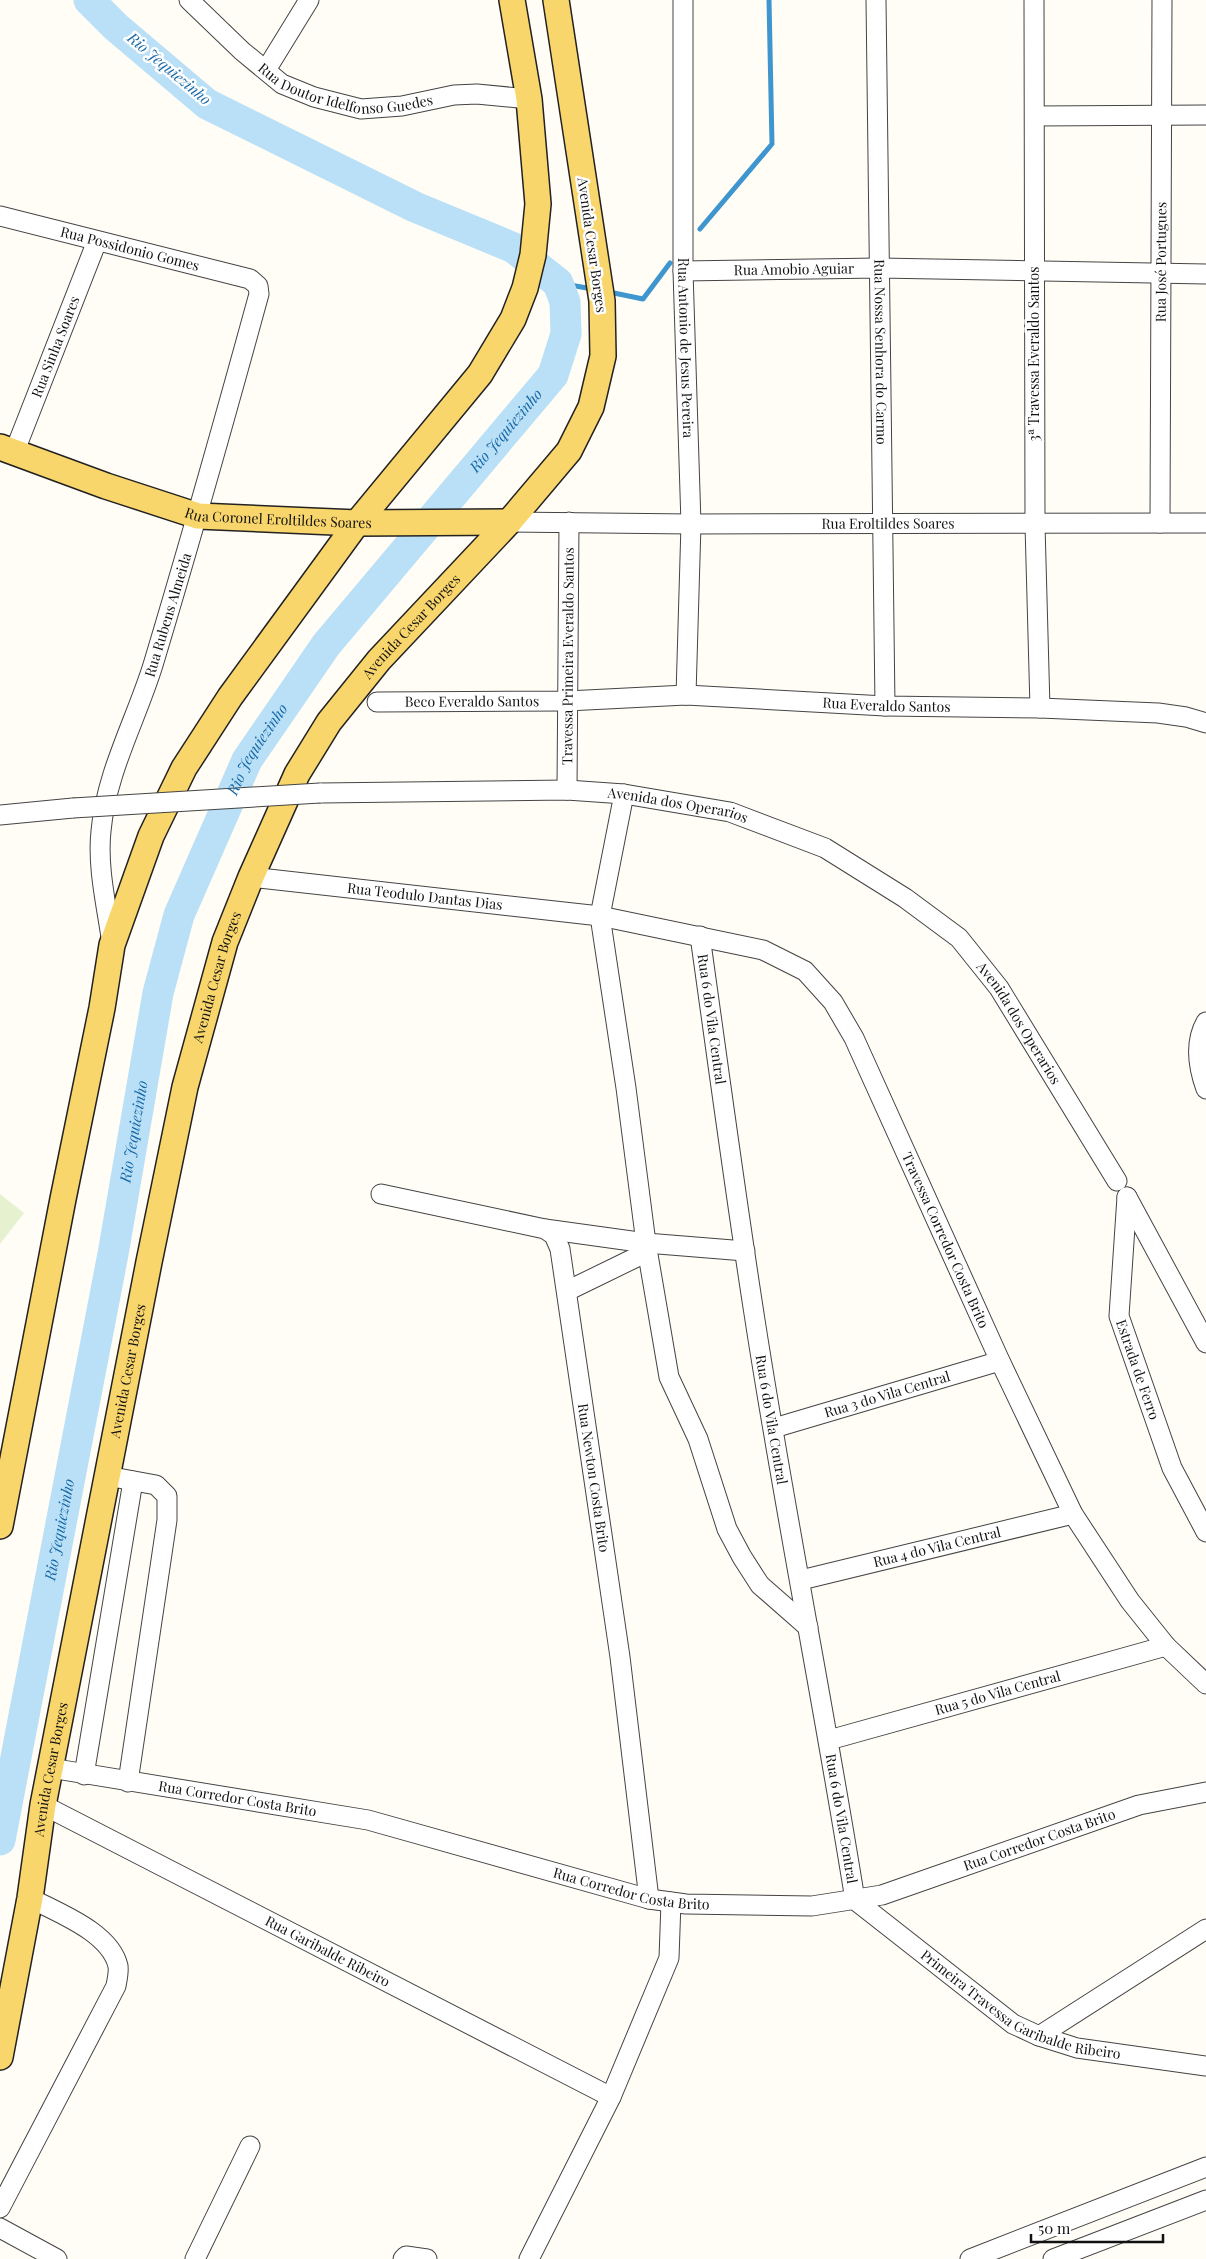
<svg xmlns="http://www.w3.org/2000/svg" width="1206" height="2259" font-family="'Playfair Display',serif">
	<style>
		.pitch { fill: #e6f2cf }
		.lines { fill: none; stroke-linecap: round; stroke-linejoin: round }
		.stream { stroke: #3f96cf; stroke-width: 5 }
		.river { stroke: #b9e0f7; stroke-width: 31 }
		.minor-casing { stroke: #444; stroke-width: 21 }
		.major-casing { stroke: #222; stroke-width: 28 }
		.minor { stroke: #fff; stroke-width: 19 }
		.major { stroke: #f9d66b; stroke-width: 25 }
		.minor-bridge-casing { stroke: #444; stroke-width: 21; stroke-linecap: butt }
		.minor-bridge { stroke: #fff; stroke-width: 19 }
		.labels { text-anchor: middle; stroke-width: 5; stroke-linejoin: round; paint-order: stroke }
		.street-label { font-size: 14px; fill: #111; stroke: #fff }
		.water-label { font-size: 15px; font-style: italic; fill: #1768a6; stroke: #fff }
	</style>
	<rect width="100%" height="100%" fill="#fffdf5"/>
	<polygon class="pitch" points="0,1194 24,1213 0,1244"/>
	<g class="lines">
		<g class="stream">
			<polyline points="700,229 772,144 769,0"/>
			<polyline points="558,283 593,289"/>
			<polyline points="609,292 643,299 670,263"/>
		</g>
		<path class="river" id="s1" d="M0,1840l113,-586 45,-261 21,-78 68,-155 79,-115 227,-270 13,-41 -1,-32 -7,-19 -44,-35 -99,-41 -208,-103 -91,-77 -27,-27"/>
		<defs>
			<g id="minor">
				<path id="s2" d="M189,0l53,51 40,33 32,13 47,12 41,-3 52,-11 23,-1 52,5"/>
				<path id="s3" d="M683,0v271l8,253 -5,171"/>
				<path id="s4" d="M876,0l9,706"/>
				<polyline points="1034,0 1035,525 1040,708"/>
				<polyline points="266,70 309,0"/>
				<polyline points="1035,116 1206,115"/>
				<path id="s5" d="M0,216l250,63 8,7 1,8c-34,124 -69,248 -106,371 -17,55 -47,108 -52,166 -4,37 6,76 11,113"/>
				<path id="s6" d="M683,271l196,-3 327,6"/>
				<path id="s7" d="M14,453l83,-212"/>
				<path id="s8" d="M509,522l182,2 515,-1"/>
				<path id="s9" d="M1160,523l2,-523"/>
				<path id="s10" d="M377,702l190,-1 119,-6 199,11 155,2 118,5 28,4 20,6"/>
				<path id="s11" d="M567,790l2,-268"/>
				<path id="s12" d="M320,793l247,-3 57,4 106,18 95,36 80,50 54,40 40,50 118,193"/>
				<polyline points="624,794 600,916 626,1088 646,1243 669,1377 698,1439 727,1529 742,1557 760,1585 808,1627"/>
				<polyline points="0,815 73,808"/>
				<path id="s13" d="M251,877l349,39 163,34 42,21 28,31 21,36 146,323 73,153 57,87 36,45 40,38"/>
				<path id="s14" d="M700,936c18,128 35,256 55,384 30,194 69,386 100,580l158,124 26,12 38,12 129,18"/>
				<path d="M1206,1022c-12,21 -8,45 0,67"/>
				<path id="s15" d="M381,1194l164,35 9,6 6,14 60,408 29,242"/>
				<path id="s16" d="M1127,1197l-8,119 53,152 34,64"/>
				<polyline points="1127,1197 1206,1343"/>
				<polyline points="545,1229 646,1243 745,1251"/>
				<polyline points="567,1291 647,1252"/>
				<path id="s17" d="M774,1428l226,-67"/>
				<polyline points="107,1476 156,1485 167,1496 167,1520 128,1782"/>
				<path id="s18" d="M801,1580l272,-66"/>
				<path id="s19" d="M829,1740l337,-94"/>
				<path id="s20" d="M50,1768l318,52 281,79 37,5 126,2 70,-11 257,-90 67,-13"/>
				<polyline points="84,1775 133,1481"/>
				<path id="s21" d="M43,1805l568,292"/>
				<polyline points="1039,2036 1206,1929"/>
				<path d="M0,2208l116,-222c1,-6 3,-14 2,-20 -8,-34 -60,-53 -88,-68"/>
				<polyline points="0,2228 57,2259"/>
				<polyline points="195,2259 250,2146"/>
				<polyline points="403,2259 406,2256 427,2259"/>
				<polyline points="529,2259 611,2097 669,1958 671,1902"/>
				<polyline points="970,2259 1206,2167"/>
				<polyline points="1053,2259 1206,2200"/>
			</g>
			<g id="major">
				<path id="s22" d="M0,447l106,39 92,30 159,7 152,-1"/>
				<polyline points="0,1526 63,1199 102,1008 112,945 151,836 184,768 230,697 357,523 480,374 513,319 525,288 533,255 538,204 529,99 512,0"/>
				<path id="s23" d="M0,2057l30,-159 13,-93 106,-543 36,-175 40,-145 26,-65 46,-103 32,-52 50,-62 130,-138 60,-71 22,-44 12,-51 -1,-55 -46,-301"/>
			</g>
		</defs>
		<use href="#minor" class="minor-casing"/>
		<use href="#major" class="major-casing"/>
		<use href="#minor" class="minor"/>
		<use href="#major" class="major"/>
		<defs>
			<polyline id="minor-bridge" points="73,808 320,793"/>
		</defs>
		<use href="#minor-bridge" class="minor-bridge-casing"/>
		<use href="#minor-bridge" class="minor-bridge"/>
	</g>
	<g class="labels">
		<g class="street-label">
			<text dy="5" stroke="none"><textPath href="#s2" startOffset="189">Rua Doutor Idelfonso Guedes</textPath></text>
			<text transform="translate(592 245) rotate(82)" y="5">Avenida Cesar Borges</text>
			<text dy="5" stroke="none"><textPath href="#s5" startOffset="134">Rua Possidonio Gomes</textPath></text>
			<text dy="5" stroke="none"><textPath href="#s9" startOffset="261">Rua José Portugues</textPath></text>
			<text dy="5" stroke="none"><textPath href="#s6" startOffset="111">Rua Amobio Aguiar</textPath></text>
			<text dy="5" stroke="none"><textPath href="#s7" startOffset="114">Rua Sinha Soares</textPath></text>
			<text dy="5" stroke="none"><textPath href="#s3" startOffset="348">Rua Antonio de Jesus Pereira</textPath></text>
			<text dy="5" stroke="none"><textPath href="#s4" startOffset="352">Rua Nossa Senhora do Carmo</textPath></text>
			<text transform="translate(1034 354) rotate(-90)" y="5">3ª Travessa Everaldo Santos</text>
			<text dy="5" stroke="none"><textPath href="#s22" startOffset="290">Rua Coronel Eroltildes Soares</textPath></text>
			<text dy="5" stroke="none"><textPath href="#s8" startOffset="379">Rua Eroltildes Soares</textPath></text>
			<text transform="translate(168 615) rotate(-73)" y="5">Rua Rubens Almeida</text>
			<text dy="5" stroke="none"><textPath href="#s23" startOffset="1508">Avenida Cesar Borges</textPath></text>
			<text dy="5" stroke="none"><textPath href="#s11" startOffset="134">Travessa Primeira Everaldo Santos</textPath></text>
			<text dy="5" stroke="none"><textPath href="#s10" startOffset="95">Beco Everaldo Santos</textPath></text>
			<text dy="5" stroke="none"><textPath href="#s10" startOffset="510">Rua Everaldo Santos</textPath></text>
			<text dy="5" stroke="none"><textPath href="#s12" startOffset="359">Avenida dos Operarios</textPath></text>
			<text dy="5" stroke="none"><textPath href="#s13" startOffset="175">Rua Teodulo Dantas Dias</textPath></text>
			<text dy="5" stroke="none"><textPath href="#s23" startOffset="1102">Avenida Cesar Borges</textPath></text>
			<text dy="5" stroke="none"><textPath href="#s14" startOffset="84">Rua 6 do Vila Central</textPath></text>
			<text dy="5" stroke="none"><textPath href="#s12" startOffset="779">Avenida dos Operarios</textPath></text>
			<text dy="5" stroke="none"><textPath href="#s13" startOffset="870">Travessa Corredor Costa Brito</textPath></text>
			<text dy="5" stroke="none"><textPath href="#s16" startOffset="176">Estrada de Ferro</textPath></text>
			<text dy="5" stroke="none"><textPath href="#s23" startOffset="698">Avenida Cesar Borges</textPath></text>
			<text dy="5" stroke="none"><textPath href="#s17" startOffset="118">Rua 3 do Vila Central</textPath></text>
			<text dy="5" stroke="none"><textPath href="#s14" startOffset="489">Rua 6 do Vila Central</textPath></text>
			<text dy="5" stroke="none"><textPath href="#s15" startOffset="425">Rua Newton Costa Brito</textPath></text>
			<text dy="5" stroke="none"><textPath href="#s18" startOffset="140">Rua 4 do Vila Central</textPath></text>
			<text dy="5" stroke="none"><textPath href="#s19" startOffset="175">Rua 5 do Vila Central</textPath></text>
			<text dy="5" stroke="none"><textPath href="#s23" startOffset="292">Avenida Cesar Borges</textPath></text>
			<text dy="5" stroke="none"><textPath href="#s20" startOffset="190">Rua Corredor Costa Brito</textPath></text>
			<text dy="5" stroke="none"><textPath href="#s14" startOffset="894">Rua 6 do Vila Central</textPath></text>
			<text dy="5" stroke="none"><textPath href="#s20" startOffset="1015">Rua Corredor Costa Brito</textPath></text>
			<text dy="5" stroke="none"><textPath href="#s20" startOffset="595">Rua Corredor Costa Brito</textPath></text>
			<text dy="5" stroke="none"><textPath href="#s21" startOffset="320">Rua Garibalde Ribeiro</textPath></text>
			<text dy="5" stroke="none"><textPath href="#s14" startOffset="1176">Primeira Travessa Garibalde Ribeiro</textPath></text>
		</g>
		<g class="water-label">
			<text transform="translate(169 69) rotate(40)" y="5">Rio Jequiezinho</text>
			<text dy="5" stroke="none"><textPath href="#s1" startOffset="1531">Rio Jequiezinho</textPath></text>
			<text dy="5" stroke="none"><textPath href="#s1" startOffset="1126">Rio Jequiezinho</textPath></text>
			<text dy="5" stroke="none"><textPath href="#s1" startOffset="721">Rio Jequiezinho</textPath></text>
			<text dy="5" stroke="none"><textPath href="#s1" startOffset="316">Rio Jequiezinho</textPath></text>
		</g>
	</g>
	<path d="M1031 2234v8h132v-8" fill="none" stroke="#111111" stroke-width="2.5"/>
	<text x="1038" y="2234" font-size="15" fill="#111111" stroke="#ffffff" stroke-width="4" paint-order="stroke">50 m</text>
</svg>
